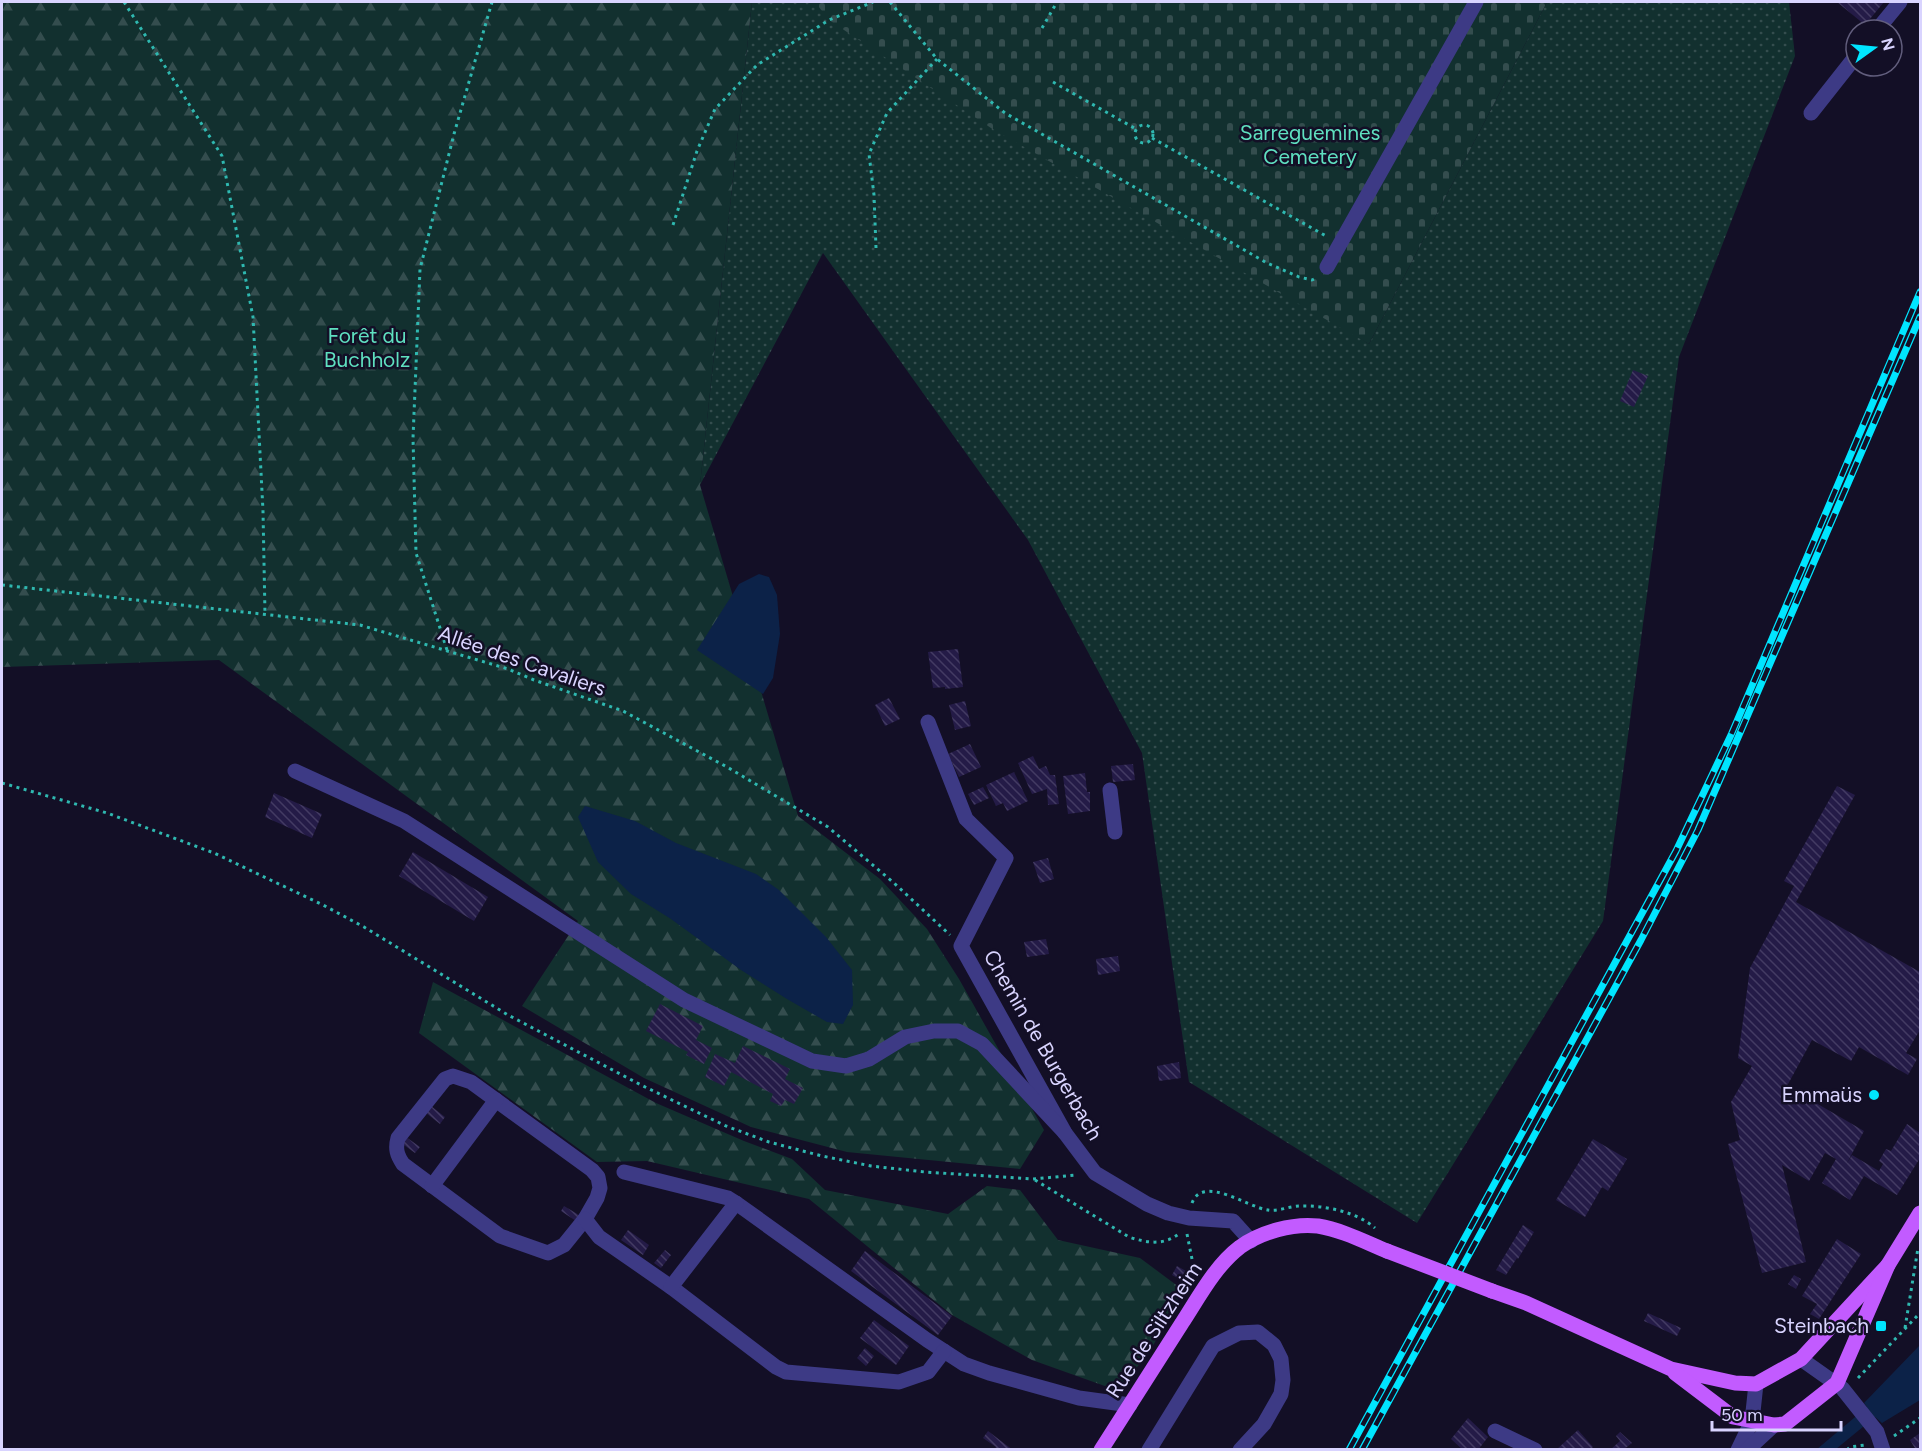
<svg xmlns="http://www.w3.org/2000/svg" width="1922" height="1451" font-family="Figtree,sans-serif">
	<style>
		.grass { fill: url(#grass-dots) }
		.forest { fill: url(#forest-firs) }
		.cemetery { fill: url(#cemetery-stones) }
		.water { fill: #0c2248 }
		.building { fill: url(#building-back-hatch) }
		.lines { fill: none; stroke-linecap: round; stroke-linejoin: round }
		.path { stroke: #2fb8b0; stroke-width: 3; stroke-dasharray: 3 4.5; stroke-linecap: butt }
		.minor { stroke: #3d3a85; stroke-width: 15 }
		.major { stroke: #c25bff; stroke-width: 15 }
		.rail-casing { stroke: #00e5ff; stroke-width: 7 }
		.rail { stroke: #130f26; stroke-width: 4.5; stroke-dasharray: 14; stroke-linecap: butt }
		.major-bridge { stroke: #c25bff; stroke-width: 15 }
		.poi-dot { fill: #00e5ff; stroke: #130f26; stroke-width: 2 }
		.labels { text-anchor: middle; stroke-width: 5; stroke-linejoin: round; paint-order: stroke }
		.park-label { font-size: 21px; fill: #5fe0c0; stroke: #130f26 }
		.street-label { font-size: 21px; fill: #d9d4ff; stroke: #130f26 }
		.poi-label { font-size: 21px; fill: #d9d4ff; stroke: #130f26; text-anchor: end }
	</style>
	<defs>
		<pattern id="grass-dots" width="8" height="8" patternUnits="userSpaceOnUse" patternTransform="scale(1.5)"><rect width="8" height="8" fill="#12302f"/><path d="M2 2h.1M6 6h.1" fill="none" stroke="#344d4e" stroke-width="1.8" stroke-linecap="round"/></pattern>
		<pattern id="forest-firs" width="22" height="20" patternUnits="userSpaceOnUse" patternTransform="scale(1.5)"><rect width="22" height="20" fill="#12302f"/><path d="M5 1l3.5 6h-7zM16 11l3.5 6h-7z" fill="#344d4e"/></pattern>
		<pattern id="cemetery-stones" width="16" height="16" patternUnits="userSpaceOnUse" patternTransform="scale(1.5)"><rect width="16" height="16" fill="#12302f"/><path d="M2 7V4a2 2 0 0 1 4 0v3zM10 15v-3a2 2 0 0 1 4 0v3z" fill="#344d4e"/></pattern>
		<pattern id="building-back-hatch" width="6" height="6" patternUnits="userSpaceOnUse" patternTransform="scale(1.5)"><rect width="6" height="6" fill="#241b47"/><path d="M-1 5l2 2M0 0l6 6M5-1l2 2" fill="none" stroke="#433b63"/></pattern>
	</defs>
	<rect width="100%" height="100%" fill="#130f26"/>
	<polygon class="grass" points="752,2 841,2 1369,344 1547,2 1789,2 1795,56 1679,357 1603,921 1417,1223 1189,1082 1142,753 1028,540 823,253 700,485"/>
	<g class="forest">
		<polygon points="2,2 752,2 700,485 798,816 880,879 927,929 959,979 1044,1130 1020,1169 847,1152 751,1127 644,1078 522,1006 578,921 219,660 2,667"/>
		<polygon points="433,982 656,1103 744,1141 792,1159 825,1190 948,1214 987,1186 1020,1190 1058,1240 1140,1258 1183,1290 1148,1355 1116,1390 1032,1360 952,1315 809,1199 647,1161 597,1162 419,1033"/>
	</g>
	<polygon class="cemetery" points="815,2 1547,2 1369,344 991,128 829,20"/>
	<g class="water">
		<polygon points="759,574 769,577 777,595 780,634 773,678 763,694 697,650 739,584"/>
		<polygon points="585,806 635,821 676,843 756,874 779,890 826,937 852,970 853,1005 843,1024 827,1022 787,999 741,970 671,919 631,894 598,862 578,817"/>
		<polygon points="1920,1345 1920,1400 1882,1423 1875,1417 1836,1449 1816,1450 1867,1407 1864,1403"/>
	</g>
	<g class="building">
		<polygon points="1837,2 1884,2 1865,25"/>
		<polygon points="1633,370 1648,376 1634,407 1620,401"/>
		<polygon points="958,649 963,687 945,689 945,687 933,688 928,652"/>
		<polygon points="889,698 900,719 885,726 875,705"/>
		<polygon points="965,701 971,726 955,730 949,705"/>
		<polygon points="970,744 981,767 959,777 948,754"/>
		<polygon points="1033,756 1039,769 1046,766 1050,775 1055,775 1059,804 1048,805 1047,789 1032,794 1018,763"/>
		<polygon points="1133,764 1135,780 1113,782 1111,766"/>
		<polygon points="1014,772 1028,801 1007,811 1003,803 996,806 986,785"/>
		<polygon points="1085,773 1087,792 1090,792 1090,811 1068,814 1063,776"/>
		<polygon points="1837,786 1855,795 1796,902 1920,972 1920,1030 1906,1053 1917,1059 1908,1075 1859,1047 1851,1061 1812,1040 1787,1086 1864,1131 1846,1165 1852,1155 1879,1171 1883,1164 1879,1161 1886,1149 1891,1151 1907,1124 1920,1133 1920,1158 1897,1195 1864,1176 1850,1200 1822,1183 1836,1159 1825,1153 1809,1181 1782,1165 1806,1262 1762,1273 1728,1144 1740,1140 1731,1102 1752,1066 1738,1058 1750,968 1794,886 1784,881"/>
		<polygon points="983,787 989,798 974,805 968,794"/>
		<polygon points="274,793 322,814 312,838 265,817"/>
		<polygon points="413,852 488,897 474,921 399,876"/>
		<polygon points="1048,858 1054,879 1040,883 1033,862"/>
		<polygon points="1046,939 1049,954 1027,957 1024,942"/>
		<polygon points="1118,956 1120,971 1098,975 1096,959"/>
		<polygon points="660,1004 703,1026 696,1040 712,1048 704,1064 686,1055 688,1052 646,1031"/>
		<polygon points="743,1046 790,1069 785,1079 803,1088 794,1104 785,1100 781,1106 770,1101 773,1094 731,1072 724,1086 705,1077 715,1054 735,1063"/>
		<polygon points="1179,1062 1181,1078 1159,1081 1157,1066"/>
		<polygon points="431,1106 445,1117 440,1124 426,1113"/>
		<polygon points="406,1137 420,1147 415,1153 401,1143"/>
		<polygon points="1593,1139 1627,1159 1608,1191 1602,1187 1585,1217 1556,1200"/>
		<polygon points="564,1206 579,1215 576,1221 561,1211"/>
		<polygon points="1523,1225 1534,1232 1518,1259 1517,1258 1506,1275 1496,1270"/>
		<polygon points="628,1230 649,1245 643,1255 621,1240"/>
		<polygon points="1837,1239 1861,1254 1819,1319 1810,1314 1817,1304 1802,1296"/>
		<polygon points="665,1250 671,1255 661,1268 654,1263"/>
		<polygon points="865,1251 952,1316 938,1335 851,1271"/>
		<polygon points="1177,1266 1186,1271 1181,1280 1172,1275"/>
		<polygon points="1794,1275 1801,1279 1796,1289 1788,1284"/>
		<polygon points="1648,1313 1681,1328 1677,1336 1644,1321"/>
		<polygon points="874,1320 909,1346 896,1365 860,1338"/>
		<polygon points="865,1348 874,1356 866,1366 857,1358"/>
		<polygon points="1468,1418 1488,1437 1478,1450 1463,1450 1451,1439"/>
		<polygon points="1578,1430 1593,1447 1590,1450 1556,1450"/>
		<polygon points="988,1431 1001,1441 1013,1450 994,1450 996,1447 983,1438"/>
		<polygon points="1620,1432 1632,1443 1623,1450 1610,1450 1620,1441 1616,1436"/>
		<polygon points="1920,1433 1920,1450 1916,1450 1910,1440"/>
	</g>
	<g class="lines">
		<g class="path">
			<polyline points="124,2 222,156 253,317 263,511 265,614"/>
			<polyline points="890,2 937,59 1005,113 1267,263 1299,277 1312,280 1316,278"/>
			<polyline points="1042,28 1057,2"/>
			<polyline points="1053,82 1136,129"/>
			<circle cx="1144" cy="134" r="9"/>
			<polyline points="1152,138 1326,236"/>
			<polyline points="673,225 697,151 715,109 757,65 829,20 873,2"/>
			<polyline points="876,248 874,195 869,154 887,113 937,59"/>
			<polyline points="2,585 360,625 508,669 534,680 623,711 727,767 828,827 894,883 950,935"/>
			<polyline points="447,650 416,553 413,438 420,269 454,134 492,2"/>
			<polyline points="2,783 107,813 214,853 323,905 364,927 508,1015 643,1086 726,1126 769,1142 822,1156 871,1166 925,1172 1033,1179 1077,1175"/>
			<path d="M1035,1180l94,57c18,6 35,9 51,-4"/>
			<path d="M1192,1203c11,-29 57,5 76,7 10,2 21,-4 32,-4 24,-1 57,6 75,22"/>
			<polyline points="1187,1234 1195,1274"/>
			<polyline points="1905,1328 1918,1248"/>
			<polyline points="1858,1378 1920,1313"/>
			<polyline points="1894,1436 1920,1418"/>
			<polyline points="1847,1450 1850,1447 1865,1445"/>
		</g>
		<g class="minor">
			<polyline points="1877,30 1900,2"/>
			<polyline points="1811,113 1856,56"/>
			<polyline points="1327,267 1476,2"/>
			<polyline points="928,722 966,819 1006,858 961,946 1065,1133 1095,1173 1147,1204 1168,1213 1189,1218 1233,1221 1251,1241"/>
			<polyline points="295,771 404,821 684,1000 812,1061 846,1066 869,1059 905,1037 934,1031 958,1031 982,1044 1065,1133"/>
			<polyline points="1110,790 1115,832"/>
			<path d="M453,1076l18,6 121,88 6,7 2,11 -3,10 -12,21 -21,26 -16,8 -48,-17 -97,-72c-6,-9 -8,-15 -5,-26l47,-59z"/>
			<polyline points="624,1172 728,1198 736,1203 927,1340 964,1364 989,1373 1079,1398 1130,1405"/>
			<polyline points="432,1186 496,1100"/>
			<polyline points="585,1219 599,1237 671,1287 776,1367 786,1372 899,1382 928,1372 944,1351"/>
			<polyline points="671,1287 736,1203"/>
			<polyline points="1801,1359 1842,1388 1877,1432 1883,1450"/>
			<polyline points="1495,1431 1535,1450"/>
			<polyline points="1149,1450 1213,1346 1239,1333 1258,1332 1274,1345 1281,1359 1283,1380 1281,1394 1264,1424 1240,1450"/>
			<polyline points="1738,1450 1752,1421 1756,1384"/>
			<polyline points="1747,1450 1774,1425"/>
		</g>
		<g class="major">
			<polyline points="1492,1291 1526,1303 1671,1369 1735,1383 1756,1384 1801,1359 1888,1265"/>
			<polyline points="1675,1373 1733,1417 1774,1425 1785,1424 1837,1383 1888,1265 1920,1213"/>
			<path d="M1101,1450c27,-43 54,-85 81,-127 17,-26 33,-57 58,-76 21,-15 53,-24 78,-21 24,4 47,16 69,25"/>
		</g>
		<defs>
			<g id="rail">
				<polyline points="1349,1450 1676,851 1731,735 1920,292"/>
				<polyline points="1362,1450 1641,940 1698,830 1920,317"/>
			</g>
		</defs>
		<use href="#rail" class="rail-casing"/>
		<use href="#rail" class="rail"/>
		<polyline class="major-bridge" points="1387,1251 1492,1291"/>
	</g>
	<g class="poi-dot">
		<circle cx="1874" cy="1095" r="6"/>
		<rect x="1875" y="1320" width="12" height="12" rx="3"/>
	</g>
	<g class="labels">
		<g class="park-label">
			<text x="1310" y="140">Sarreguemines<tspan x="1310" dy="24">Cemetery</tspan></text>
			<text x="367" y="343">Forêt du<tspan x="367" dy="24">Buchholz</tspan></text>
		</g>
		<g class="street-label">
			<text transform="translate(522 661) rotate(19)" y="7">Allée des Cavaliers</text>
			<text transform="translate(1043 1045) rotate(60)" y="7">Chemin de Burgerbach</text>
			<text transform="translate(1154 1330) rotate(-57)" y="7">Rue de Siltzheim</text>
		</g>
		<g class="poi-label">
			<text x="1862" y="1102">Emmaüs</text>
			<text x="1869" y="1333">Steinbach</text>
		</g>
	</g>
	<rect width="1922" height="1451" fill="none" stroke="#d9d4ff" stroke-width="6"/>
	<g transform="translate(1874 48) rotate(75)"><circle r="28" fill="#130f26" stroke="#625e7d" stroke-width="1.5"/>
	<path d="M0-4.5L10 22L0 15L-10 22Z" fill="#00e5ff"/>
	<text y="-9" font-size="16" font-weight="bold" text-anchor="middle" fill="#d9d4ff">N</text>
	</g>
	<path d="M1712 1421v9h129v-9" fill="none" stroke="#d9d4ff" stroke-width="3"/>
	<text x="1721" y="1421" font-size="18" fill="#d9d4ff" stroke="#130f26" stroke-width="4.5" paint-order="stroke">50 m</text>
</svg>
